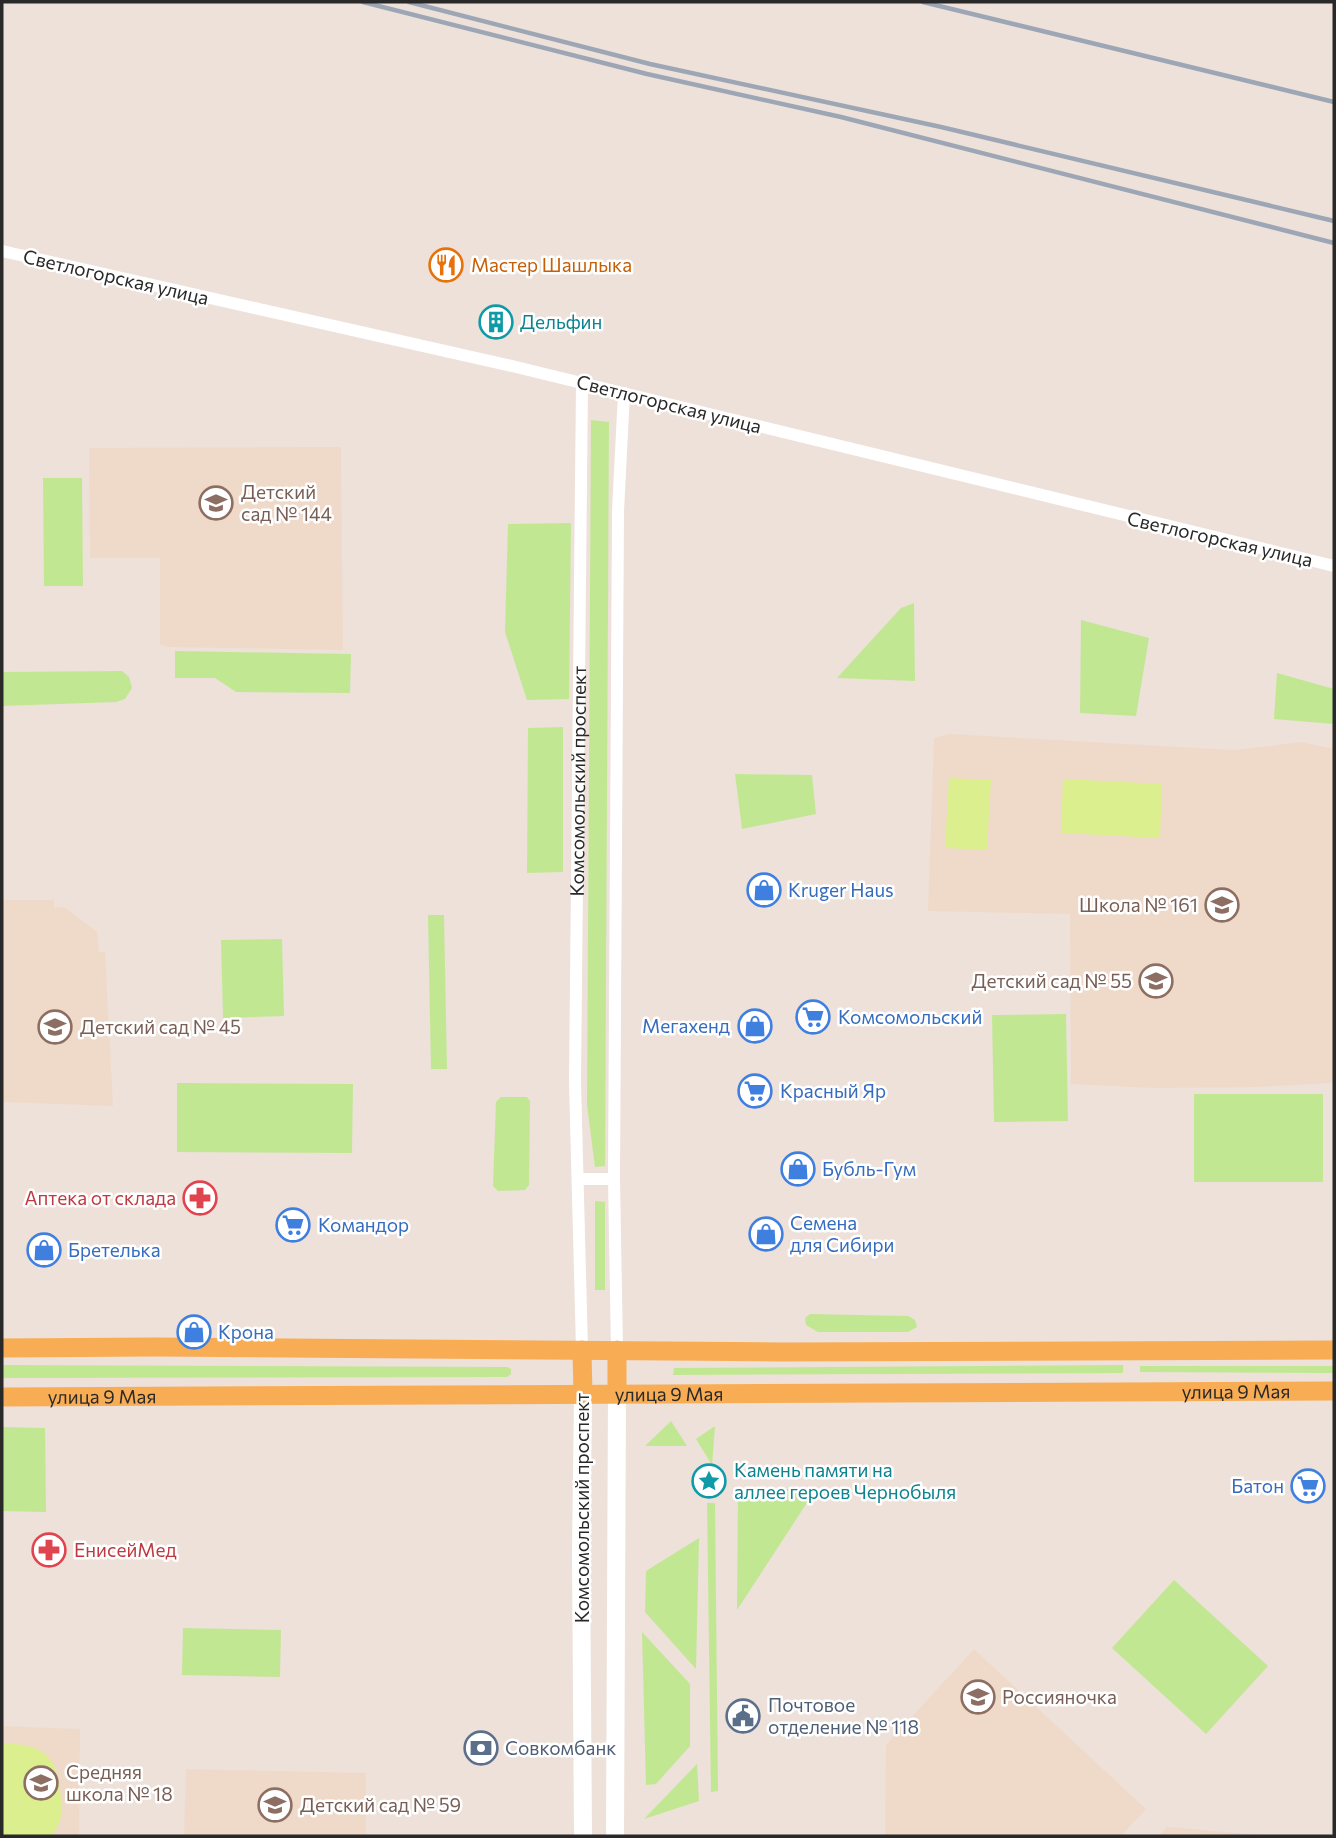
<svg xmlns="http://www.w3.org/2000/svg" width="1336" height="1838" font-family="Commissioner,sans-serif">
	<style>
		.education { fill: #efdac9 }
		.green { fill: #c2e793 }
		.pitch { fill: #dbef8e }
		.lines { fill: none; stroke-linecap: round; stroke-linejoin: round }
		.street { stroke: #fff; stroke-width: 12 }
		.secondary { stroke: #fff; stroke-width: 18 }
		.primary { stroke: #f8ad54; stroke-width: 19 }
		.rail { stroke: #9da6b5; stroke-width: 4.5 }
		.labels { text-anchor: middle; stroke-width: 5; stroke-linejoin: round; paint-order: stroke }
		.food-label { font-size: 19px; fill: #c56008; stroke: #fff; text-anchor: start }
		.street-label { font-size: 19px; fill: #292929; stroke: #fff }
		.culture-label { font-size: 19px; fill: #0d838f; stroke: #fff; text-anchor: start }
		.education-label { font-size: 19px; fill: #785e54; stroke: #fff; text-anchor: start }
		.shop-label { font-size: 19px; fill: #366cbe; stroke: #fff; text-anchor: start }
		.health-label { font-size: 19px; fill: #be3a42; stroke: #fff; text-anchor: end }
		.service-label { font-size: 19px; fill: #4e5e75; stroke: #fff; text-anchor: start }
	</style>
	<rect width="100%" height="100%" fill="#ede1da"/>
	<g class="education">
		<polygon points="341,447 343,650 167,647 160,644 160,558 90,558 89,448"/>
		<polygon points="950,734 1234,750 1301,742 1334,749 1334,1080 1331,1083 1257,1087 1154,1088 1071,1084 1070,914 928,911 934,738"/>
		<polygon points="2,900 54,900 54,908 64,907 97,932 99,952 105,952 113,1106 2,1102"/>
		<polygon points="974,1649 1146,1809 1121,1836 885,1836 886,1745"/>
		<polygon points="2,1726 80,1729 79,1836 2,1836"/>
		<polygon points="186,1769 366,1773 366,1836 184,1836"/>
		<polygon points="1167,1827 1272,1836 1159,1836"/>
	</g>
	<g class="green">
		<polygon points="591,420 609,422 605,1166 595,1167 587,1105"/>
		<polygon points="43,478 82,478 83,586 44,586"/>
		<polygon points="571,523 569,699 527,700 505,632 508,524"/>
		<polygon points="914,603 915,681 837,678 901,608"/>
		<polygon points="1081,620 1149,638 1136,716 1080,713"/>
		<polygon points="175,651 351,654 350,693 236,692 215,678 175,678"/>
		<polygon points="122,671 129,677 132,688 125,699 116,702 2,706 2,672"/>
		<polygon points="1277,673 1334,689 1334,724 1274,719"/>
		<polygon points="563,727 563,872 527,873 528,728"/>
		<polygon points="735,774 812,775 816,814 742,829"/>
		<polygon points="428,915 444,915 447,1069 431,1069"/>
		<polygon points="282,939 284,1016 223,1018 221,940"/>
		<polygon points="1066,1014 1068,1121 994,1122 992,1015"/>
		<polygon points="177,1083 353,1084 352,1153 177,1152"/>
		<rect x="1194" y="1094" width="129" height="88"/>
		<polygon points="501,1097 527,1097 530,1101 529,1185 525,1190 498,1191 493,1186 496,1102"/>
		<polygon points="595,1201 605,1202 605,1290 595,1290"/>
		<polygon points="810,1314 908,1316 915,1320 917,1327 908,1332 818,1332 806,1325 805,1318"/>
		<polygon points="2,1365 507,1367 511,1369 511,1374 507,1377 2,1378"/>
		<polygon points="1123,1365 1123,1373 673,1375 674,1368"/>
		<polygon points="1140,1366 1334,1366 1334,1373 1140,1372"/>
		<polygon points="671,1421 687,1446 645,1446"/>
		<polygon points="715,1426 712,1465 696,1439"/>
		<polygon points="2,1427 45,1428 46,1512 2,1511"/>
		<polygon points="738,1489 816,1489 737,1610"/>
		<polygon points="707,1503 715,1503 718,1791 711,1792"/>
		<polygon points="699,1538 696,1669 645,1612 646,1571"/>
		<polygon points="1174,1580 1268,1666 1206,1734 1112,1648"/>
		<polygon points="183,1628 281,1630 280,1677 182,1675"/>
		<polygon points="642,1632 690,1684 690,1746 656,1784 646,1785"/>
		<polygon points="697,1764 699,1801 644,1819"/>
	</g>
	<g class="pitch">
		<polygon points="949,778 991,780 987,850 945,848"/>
		<polygon points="1063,779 1162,784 1160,838 1061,833"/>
		<path d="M2,1743c44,2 56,13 59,57 1,15 0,25 -10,36h-49z"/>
	</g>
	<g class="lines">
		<g class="street">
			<polyline points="2,251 516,367 1334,566"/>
			<polyline points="578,1179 614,1179"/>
			<path id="s1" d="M582,1350l-7,-268 7,-699"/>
			<polyline points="617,1350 614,1179 618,511 624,393"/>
		</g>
		<g class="secondary">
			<polyline points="583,1395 581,1553 583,1836"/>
			<polyline points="615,1836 617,1393"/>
		</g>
		<g class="primary">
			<polyline points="2,1348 155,1347 780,1352 1334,1350"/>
			<polyline points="582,1350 583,1395"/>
			<polyline points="617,1393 617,1350"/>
			<path id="s2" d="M2,1397l1332,-6"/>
		</g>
		<g class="rail">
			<polyline points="363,2 647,74 841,117 1334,243"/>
			<polyline points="409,2 650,64 941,127 1334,221"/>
			<polyline points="923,2 1334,102"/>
		</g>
	</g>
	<defs>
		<symbol id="restaurant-ring" viewBox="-11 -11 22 22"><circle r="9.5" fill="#fff" stroke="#e8710a" stroke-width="1.5"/><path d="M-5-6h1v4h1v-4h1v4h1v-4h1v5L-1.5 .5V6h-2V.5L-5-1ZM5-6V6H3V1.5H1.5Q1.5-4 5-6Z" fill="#e8710a"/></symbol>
		<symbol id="building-ring" viewBox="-11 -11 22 22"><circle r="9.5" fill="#fff" stroke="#0f9aa8" stroke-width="1.5"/><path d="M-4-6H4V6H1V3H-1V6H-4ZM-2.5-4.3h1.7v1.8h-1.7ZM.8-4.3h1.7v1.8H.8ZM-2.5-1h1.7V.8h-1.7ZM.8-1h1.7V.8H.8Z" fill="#0f9aa8"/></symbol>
		<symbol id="school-ring" viewBox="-11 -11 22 22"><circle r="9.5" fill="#fff" stroke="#8d6e63" stroke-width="1.5"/><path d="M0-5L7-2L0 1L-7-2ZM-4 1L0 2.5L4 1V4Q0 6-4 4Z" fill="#8d6e63"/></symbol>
		<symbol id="shop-ring" viewBox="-11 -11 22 22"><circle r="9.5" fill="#fff" stroke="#3f7fe0" stroke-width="1.5"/><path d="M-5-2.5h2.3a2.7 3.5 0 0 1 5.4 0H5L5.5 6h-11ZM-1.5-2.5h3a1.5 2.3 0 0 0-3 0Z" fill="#3f7fe0"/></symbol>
		<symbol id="supermarket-ring" viewBox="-11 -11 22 22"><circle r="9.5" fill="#fff" stroke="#3f7fe0" stroke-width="1.5"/><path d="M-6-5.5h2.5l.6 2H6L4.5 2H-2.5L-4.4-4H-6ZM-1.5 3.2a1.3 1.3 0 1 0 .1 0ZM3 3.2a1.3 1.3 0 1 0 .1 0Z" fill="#3f7fe0"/></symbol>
		<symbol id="pharmacy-ring" viewBox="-11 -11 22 22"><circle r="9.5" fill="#fff" stroke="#e0444e" stroke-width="1.5"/><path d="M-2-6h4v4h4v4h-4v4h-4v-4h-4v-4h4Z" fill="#e0444e"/></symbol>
		<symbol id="sight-ring" viewBox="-11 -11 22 22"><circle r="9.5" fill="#fff" stroke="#0f9aa8" stroke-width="1.5"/><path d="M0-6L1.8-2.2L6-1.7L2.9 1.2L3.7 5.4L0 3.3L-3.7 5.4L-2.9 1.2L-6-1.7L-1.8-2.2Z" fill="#0f9aa8"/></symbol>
		<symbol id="civic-ring" viewBox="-11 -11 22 22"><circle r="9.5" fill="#fff" stroke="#5c6f8a" stroke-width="1.5"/><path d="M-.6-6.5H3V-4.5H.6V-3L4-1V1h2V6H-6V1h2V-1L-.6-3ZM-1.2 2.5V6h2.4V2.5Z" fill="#5c6f8a"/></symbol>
		<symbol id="bank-ring" viewBox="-11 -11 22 22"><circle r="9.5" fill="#fff" stroke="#5c6f8a" stroke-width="1.5"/><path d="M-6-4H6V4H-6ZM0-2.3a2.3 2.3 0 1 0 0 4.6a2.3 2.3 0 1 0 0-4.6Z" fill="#5c6f8a"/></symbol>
	</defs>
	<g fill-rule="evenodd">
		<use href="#restaurant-ring" x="427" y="246" width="38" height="38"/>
		<use href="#building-ring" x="477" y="303" width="38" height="38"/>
		<use href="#school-ring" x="197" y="484" width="38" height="38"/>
		<use href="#shop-ring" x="745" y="871" width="38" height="38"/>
		<use href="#school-ring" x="1203" y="886" width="38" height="38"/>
		<use href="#school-ring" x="1137" y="962" width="38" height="38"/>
		<use href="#supermarket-ring" x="794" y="998" width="38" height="38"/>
		<use href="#shop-ring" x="736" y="1007" width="38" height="38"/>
		<use href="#school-ring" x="36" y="1008" width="38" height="38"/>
		<use href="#supermarket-ring" x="736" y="1072" width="38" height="38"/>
		<use href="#shop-ring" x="779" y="1150" width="38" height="38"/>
		<use href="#pharmacy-ring" x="181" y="1179" width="38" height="38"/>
		<use href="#supermarket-ring" x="274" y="1206" width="38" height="38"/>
		<use href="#shop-ring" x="747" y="1215" width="38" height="38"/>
		<use href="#shop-ring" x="25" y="1231" width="38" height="38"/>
		<use href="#shop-ring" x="175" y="1313" width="38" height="38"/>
		<use href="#sight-ring" x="690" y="1462" width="38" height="38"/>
		<use href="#supermarket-ring" x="1289" y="1467" width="38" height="38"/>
		<use href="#pharmacy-ring" x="30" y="1531" width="38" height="38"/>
		<use href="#school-ring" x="959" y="1678" width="38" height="38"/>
		<use href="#civic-ring" x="724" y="1697" width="38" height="38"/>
		<use href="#bank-ring" x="462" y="1729" width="38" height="38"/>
		<use href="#school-ring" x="22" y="1764" width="38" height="38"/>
		<use href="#school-ring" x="256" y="1786" width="38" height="38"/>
	</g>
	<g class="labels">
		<g class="food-label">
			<text x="471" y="272">Мастер Шашлыка</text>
		</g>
		<g class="street-label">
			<text transform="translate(116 277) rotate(13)" y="7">Светлогорская улица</text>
			<text transform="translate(669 404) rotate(14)" y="7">Светлогорская улица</text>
			<text transform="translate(1220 539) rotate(13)" y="7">Светлогорская улица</text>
			<text dy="7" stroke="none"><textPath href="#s1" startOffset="569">Комсомольский проспект</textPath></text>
			<text dy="7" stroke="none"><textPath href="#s2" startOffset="1234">улица 9 Мая</textPath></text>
			<text dy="7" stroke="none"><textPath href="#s2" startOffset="667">улица 9 Мая</textPath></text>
			<text dy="7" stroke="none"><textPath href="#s2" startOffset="100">улица 9 Мая</textPath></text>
			<text transform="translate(582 1508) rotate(-90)" y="7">Комсомольский проспект</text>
		</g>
		<g class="culture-label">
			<text x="520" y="329">Дельфин</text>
			<text x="734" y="1477">Камень памяти на<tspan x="734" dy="22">аллее героев Чернобыля</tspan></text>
		</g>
		<g class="education-label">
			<text x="241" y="499">Детский<tspan x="241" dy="22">сад № 144</tspan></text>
			<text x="1198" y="912" text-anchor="end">Школа № 161</text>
			<text x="1132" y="988" text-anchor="end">Детский сад № 55</text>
			<text x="80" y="1034">Детский сад № 45</text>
			<text x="1002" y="1704">Россияночка</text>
			<text x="66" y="1779">Средняя<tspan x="66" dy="22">школа № 18</tspan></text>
			<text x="300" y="1812">Детский сад № 59</text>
		</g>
		<g class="shop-label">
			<text x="788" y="897">Kruger Haus</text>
			<text x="838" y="1024">Комсомольский</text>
			<text x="730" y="1033" text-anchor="end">Мегахенд</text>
			<text x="780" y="1098">Красный Яр</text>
			<text x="822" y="1176">Бубль-Гум</text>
			<text x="790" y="1230">Семена<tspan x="790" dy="22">для Сибири</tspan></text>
			<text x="318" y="1232">Командор</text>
			<text x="68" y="1257">Бретелька</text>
			<text x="218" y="1339">Крона</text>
			<text x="1284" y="1493" text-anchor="end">Батон</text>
		</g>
		<g class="health-label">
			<text x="176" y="1205">Аптека от склада</text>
			<text x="74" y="1557" text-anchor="start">ЕнисейМед</text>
		</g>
		<g class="service-label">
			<text x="768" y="1712">Почтовое<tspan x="768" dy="22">отделение № 118</tspan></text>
			<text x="505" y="1755">Совкомбанк</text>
		</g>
	</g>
	<rect width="1336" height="1838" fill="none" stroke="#292929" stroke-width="7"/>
</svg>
